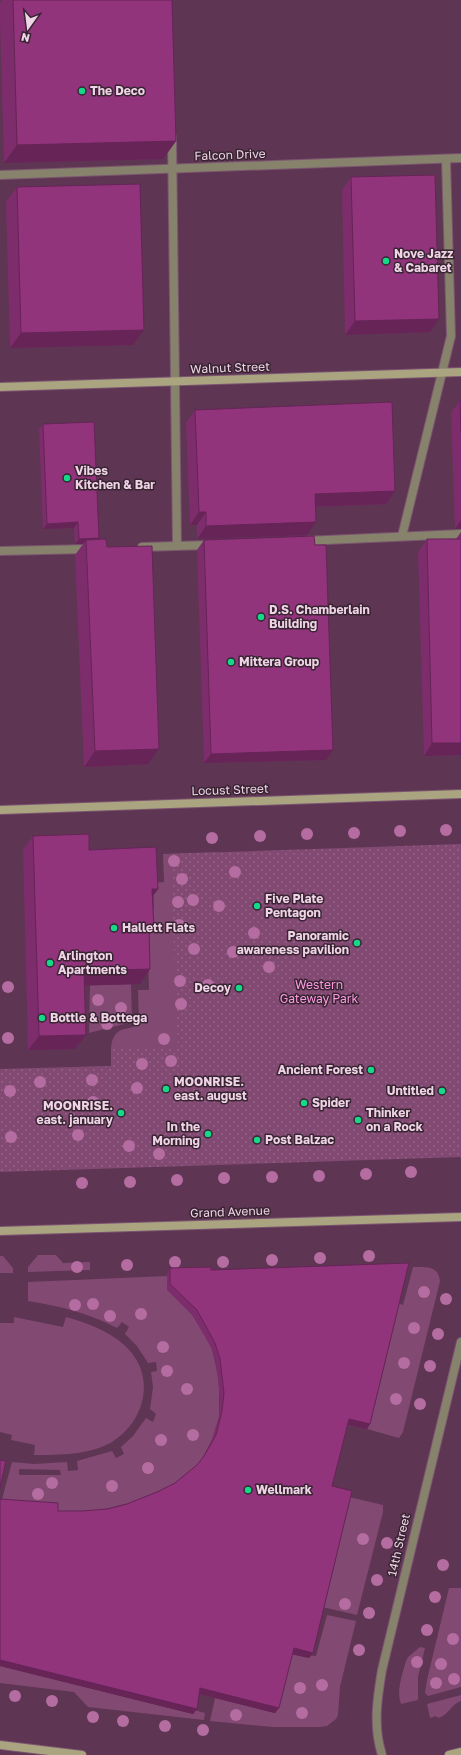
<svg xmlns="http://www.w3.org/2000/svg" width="461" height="1755" font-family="'Golos Text',sans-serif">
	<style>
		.green { fill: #824973; fill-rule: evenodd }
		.park { fill: url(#park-dots) }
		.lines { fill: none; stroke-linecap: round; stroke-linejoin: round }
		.lane-casing { stroke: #7b5570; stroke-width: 10 }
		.street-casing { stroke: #7b5570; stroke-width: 10 }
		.secondary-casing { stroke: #7b5570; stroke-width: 10 }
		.lane { stroke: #87826c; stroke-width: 8 }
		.street { stroke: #87826c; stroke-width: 8 }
		.secondary { stroke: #aba480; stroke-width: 8 }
		.tree { fill: #b56da1 }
		.wall { fill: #7d2d6b }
		.shaded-wall { fill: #662457 }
		.building { fill: #91347c; stroke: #662457 }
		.poi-dot { fill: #14d989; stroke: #382432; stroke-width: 1.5 }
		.labels { text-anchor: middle; stroke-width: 3; stroke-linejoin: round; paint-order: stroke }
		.poi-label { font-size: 12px; font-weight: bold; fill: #eed4e5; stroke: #382432; text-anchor: start }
		.street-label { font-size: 12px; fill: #eed4e5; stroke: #382432 }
		.park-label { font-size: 12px; fill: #fd9ae1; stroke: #382432 }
	</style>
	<defs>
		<pattern id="park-dots" width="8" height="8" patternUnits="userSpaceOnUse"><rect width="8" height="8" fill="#824973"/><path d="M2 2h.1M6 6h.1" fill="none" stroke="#946287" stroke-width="1.8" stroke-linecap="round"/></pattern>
	</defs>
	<rect width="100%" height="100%" fill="#5e3553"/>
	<g class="green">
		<path d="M220,852l-14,217h-178l84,-3c-1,-11 -4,-30 9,-36 6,-2 12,-2 18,-6l-1,-34h11l-2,-81h7l-1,-26 11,-1 -1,-28z"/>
		<polygon points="131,984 132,1022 89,1033 90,985"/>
		<polygon points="38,1255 56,1255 63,1263 90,1262 90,1270 28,1272 28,1267"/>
		<polygon points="0,1256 3,1256 13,1268 13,1273 0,1273"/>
		<path d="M413,1267c13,0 25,-2 27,14l-37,151 -4,6 -32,-9 30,-126 6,2z"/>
		<path d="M167,1276l38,59 7,14 7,31v37l-7,23 -11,22 -19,18 -29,17 -75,19 -77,-13 11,-41 22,2 33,-2 1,9 10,-1 -1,-9 35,-10 4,7 8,-4 -3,-7 12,-11 13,-18 7,4 3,-8 -6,-5 3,-22 -2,-15 6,-1 -1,-9 -8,1 -11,-17 -12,-12 4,-7 -7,-5 -5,6c-28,-15 -58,-22 -89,-27v-19zM19,1469l41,1 1,5h-42z"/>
		<path d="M14,1317l49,10 3,-10c21,6 41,13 57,27 34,29 24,76 -11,98 -22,13 -53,13 -78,13l1,-10 -24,-5 1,-5 -12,-3v-109h14z"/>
		<polygon points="349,1497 383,1505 383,1512 357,1615 322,1607"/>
		<polygon points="449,1588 461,1588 461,1687 428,1696 425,1693 427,1680"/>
		<polygon points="327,1615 356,1621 340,1687 338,1715 336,1719 327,1726 319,1727 273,1727 210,1721 215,1698 275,1713 290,1654 316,1656"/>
		<path d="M420,1647l5,1 -7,29v23l-17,4c-5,-14 1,-28 5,-43l2,-4z"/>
		<polygon points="0,1666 193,1714 194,1710 205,1713 204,1720 88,1707 74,1692 0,1683"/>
		<path d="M461,1695v6c-10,3 -13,15 -23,17l-2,-2 -6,2 -3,-14z"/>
	</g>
	<polygon class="park" points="461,844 461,1157 0,1172 0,1069 111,1066 111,1049 178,1047 170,854"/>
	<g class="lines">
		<defs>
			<g id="lane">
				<polyline points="172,137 177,546"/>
				<polyline points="0,175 461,158"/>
				<polyline points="402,536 451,336 446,159"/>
				<polyline points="304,541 461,534"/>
				<polyline points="142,547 210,545"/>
				<polyline points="0,551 89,549"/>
			</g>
			<path id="street" d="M382,1755c-9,-28 -5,-56 0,-85l79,-328"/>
			<g id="secondary">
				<polyline points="0,387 461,372"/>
				<polyline points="0,810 461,794"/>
				<polyline points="0,1231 461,1217"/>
				<polyline points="0,1745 82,1755"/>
				<polyline points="449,1755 461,1752"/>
			</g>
		</defs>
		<use href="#lane" class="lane-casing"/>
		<use href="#street" class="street-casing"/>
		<use href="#secondary" class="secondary-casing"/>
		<use href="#lane" class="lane"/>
		<use href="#street" class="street"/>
		<use href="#secondary" class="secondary"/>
	</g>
	<g class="tree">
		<circle cx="446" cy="830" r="6"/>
		<circle cx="400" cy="831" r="6"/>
		<circle cx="354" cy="833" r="6"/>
		<circle cx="307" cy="834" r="6"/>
		<circle cx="260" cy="836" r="6"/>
		<circle cx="212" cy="838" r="6"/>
		<circle cx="174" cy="861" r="6"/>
		<circle cx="235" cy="872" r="6"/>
		<circle cx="182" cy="879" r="6"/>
		<circle cx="193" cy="900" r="6"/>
		<circle cx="178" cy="902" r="6"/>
		<circle cx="219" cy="906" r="6"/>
		<circle cx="179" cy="925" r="6"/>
		<circle cx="254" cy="933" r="6"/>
		<circle cx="194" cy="949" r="6"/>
		<circle cx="233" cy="952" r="6"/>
		<circle cx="269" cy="967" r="6"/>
		<circle cx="180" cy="981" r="6"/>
		<circle cx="208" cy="985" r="6"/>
		<circle cx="8" cy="987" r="6"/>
		<circle cx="98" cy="1000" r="6"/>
		<circle cx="181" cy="1004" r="6"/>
		<circle cx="121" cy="1008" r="6"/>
		<circle cx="107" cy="1024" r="6"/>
		<circle cx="8" cy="1038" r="6"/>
		<circle cx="164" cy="1039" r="6"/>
		<circle cx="171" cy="1061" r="6"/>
		<circle cx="142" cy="1064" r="6"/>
		<circle cx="92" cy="1080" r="6"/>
		<circle cx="40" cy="1082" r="6"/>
		<circle cx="137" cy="1088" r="6"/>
		<circle cx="10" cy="1091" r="6"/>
		<circle cx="93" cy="1102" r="6"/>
		<circle cx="78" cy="1135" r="6"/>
		<circle cx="11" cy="1137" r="6"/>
		<circle cx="129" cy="1146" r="6"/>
		<circle cx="159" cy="1154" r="6"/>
		<circle cx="411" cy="1172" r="6"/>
		<circle cx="366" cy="1174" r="6"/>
		<circle cx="319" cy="1176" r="6"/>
		<circle cx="272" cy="1177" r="6"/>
		<circle cx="224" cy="1178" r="6"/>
		<circle cx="177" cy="1180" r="6"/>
		<circle cx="130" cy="1182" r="6"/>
		<circle cx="82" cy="1183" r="6"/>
		<circle cx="369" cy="1256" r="6"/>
		<circle cx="320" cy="1258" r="6"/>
		<circle cx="272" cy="1260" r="6"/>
		<circle cx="175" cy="1262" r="6"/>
		<circle cx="223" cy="1262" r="6"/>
		<circle cx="127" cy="1265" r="6"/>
		<circle cx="77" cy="1267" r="6"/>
		<circle cx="424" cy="1292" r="6"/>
		<circle cx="446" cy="1299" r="6"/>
		<circle cx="93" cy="1304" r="6"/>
		<circle cx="75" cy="1305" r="6"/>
		<circle cx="141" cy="1314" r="6"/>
		<circle cx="110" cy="1316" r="6"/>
		<circle cx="414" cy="1328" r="6"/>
		<circle cx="438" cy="1334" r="6"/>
		<circle cx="163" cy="1347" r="6"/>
		<circle cx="404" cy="1363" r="6"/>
		<circle cx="430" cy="1366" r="6"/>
		<circle cx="167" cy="1371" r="6"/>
		<circle cx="187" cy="1389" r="6"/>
		<circle cx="396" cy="1399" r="6"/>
		<circle cx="420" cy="1404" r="6"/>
		<circle cx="193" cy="1435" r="6"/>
		<circle cx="161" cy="1440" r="6"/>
		<circle cx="148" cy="1468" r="6"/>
		<circle cx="52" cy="1483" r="6"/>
		<circle cx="112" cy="1486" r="6"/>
		<circle cx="38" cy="1494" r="6"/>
		<circle cx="363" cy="1539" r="6"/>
		<circle cx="387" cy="1543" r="6"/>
		<circle cx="443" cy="1565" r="6"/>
		<circle cx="377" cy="1580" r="6"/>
		<circle cx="435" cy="1597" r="6"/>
		<circle cx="345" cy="1604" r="6"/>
		<circle cx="369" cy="1613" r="6"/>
		<circle cx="427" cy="1630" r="6"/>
		<circle cx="453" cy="1639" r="6"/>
		<circle cx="359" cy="1650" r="6"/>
		<circle cx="417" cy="1662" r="6"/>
		<circle cx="441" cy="1664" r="6"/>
		<circle cx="454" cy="1679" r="6"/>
		<circle cx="436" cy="1683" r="6"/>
		<circle cx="322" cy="1685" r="6"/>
		<circle cx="300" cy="1688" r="6"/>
		<circle cx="15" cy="1696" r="6"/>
		<circle cx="52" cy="1701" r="6"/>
		<circle cx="302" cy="1713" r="6"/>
		<circle cx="236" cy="1715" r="6"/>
		<circle cx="93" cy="1717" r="6"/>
		<circle cx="123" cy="1721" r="6"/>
		<circle cx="165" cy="1726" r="6"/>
		<circle cx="203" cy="1730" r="6"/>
	</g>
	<g class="wall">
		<polygon points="2,0 172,0 176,141 163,159 4,163 0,23 0,3"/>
		<polygon points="351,177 439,319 430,332 345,335 342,190"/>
		<polygon points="17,187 133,345 10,348 6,202"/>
		<polygon points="460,400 461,400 461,529 455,529 451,413"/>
		<polygon points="195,410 395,491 386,504 315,507 307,535 197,539 197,525 190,525 186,423"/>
		<polygon points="43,424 98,539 107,547 159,749 148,764 84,767 75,555 83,544 75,544 74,528 43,529 39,429"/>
		<polygon points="461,532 461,755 424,756 418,552 427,539 456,539"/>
		<polygon points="204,540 315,545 326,760 204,763 197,550"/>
		<polygon points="33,836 89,850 158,889 153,896 154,928 149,934 150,969 140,984 84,985 86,1035 75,1049 28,1050 23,850"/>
		<polygon points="170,1268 211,1270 370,1424 367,1429 348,1425 332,1486 313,1653 309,1658 292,1654 275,1713 199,1694 197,1709 193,1714 58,1511 82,1511 107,1509 127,1504 157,1492 175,1483 197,1465 202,1459 212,1440 219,1417 220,1398 216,1364 212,1349 193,1316 167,1290 167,1274"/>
	</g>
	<g class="shaded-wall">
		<polygon points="176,141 163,159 4,163 17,145"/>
		<polygon points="439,319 430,332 345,335 355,321"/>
		<polygon points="144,330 133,345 10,348 21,333"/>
		<polygon points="395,491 386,504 305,507 315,494"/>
		<polygon points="199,512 206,512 197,525 190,525"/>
		<polygon points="461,520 461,529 455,529"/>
		<polygon points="78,522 74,528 43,529 47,524"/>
		<polygon points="316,522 307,535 197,539 206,526"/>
		<polygon points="99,538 95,543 86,540 83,544 75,544 79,539"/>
		<polygon points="432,743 461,743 461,755 424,756"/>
		<polygon points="159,749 148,764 84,767 95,751"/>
		<polygon points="333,750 326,760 204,763 211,754"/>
		<polygon points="152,889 158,889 147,904"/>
		<polygon points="149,928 154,928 143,943"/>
		<polygon points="150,969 140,984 74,986 84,971"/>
		<polygon points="86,1035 75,1049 28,1050 39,1036"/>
		<polygon points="349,1419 370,1424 367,1429 345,1424"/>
		<polygon points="294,1648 313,1653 309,1658 290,1654"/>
		<polygon points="0,1660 197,1709 193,1714 0,1666"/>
		<polygon points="200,1688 279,1708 275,1713 196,1693"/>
	</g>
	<g class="building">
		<polygon points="13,0 172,0 176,141 17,145"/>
		<polygon points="435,175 439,319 355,321 351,177"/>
		<polygon points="140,184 144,330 21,333 17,187"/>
		<polygon points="460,400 461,400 461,433"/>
		<polygon points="392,402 395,491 315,494 316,522 206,526 206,512 199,512 195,410"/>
		<polygon points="94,422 99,538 79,539 78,522 47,524 43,424"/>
		<polygon points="314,536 315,545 326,545 333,750 211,754 204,540"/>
		<polygon points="106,539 107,547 152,546 159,749 95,751 86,540"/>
		<polygon points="427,539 461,539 461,743 432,743"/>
		<polygon points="89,834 89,850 156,847 158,889 152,889 154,928 149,928 150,969 84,971 86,1035 39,1036 33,836"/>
		<polygon points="409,1263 370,1424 349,1419 332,1486 352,1491 313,1653 294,1648 279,1708 200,1688 197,1709 0,1660 0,1499 58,1503 58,1511 82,1511 107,1509 127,1504 157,1492 175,1483 197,1465 204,1456 216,1435 222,1411 224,1393 220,1359 215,1343 197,1310 170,1284 170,1268 211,1267 211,1270"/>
		<polygon points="0,1460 6,1461 0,1488"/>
	</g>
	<g class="poi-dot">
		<circle cx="82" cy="91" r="4"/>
		<circle cx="386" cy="261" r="4"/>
		<circle cx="67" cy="478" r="4"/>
		<circle cx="261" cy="617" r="4"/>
		<circle cx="231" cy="662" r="4"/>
		<circle cx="257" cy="906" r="4"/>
		<circle cx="114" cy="928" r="4"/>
		<circle cx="357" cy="943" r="4"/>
		<circle cx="50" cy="963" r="4"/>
		<circle cx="239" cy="988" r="4"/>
		<circle cx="42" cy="1018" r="4"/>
		<circle cx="371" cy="1070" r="4"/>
		<circle cx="166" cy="1089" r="4"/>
		<circle cx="442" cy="1091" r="4"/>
		<circle cx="304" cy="1103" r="4"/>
		<circle cx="121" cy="1113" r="4"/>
		<circle cx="358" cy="1120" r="4"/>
		<circle cx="208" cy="1134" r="4"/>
		<circle cx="257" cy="1140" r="4"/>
		<circle cx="248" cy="1490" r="4"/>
	</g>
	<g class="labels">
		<g class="poi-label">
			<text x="90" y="95">The Deco</text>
			<text x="394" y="258">Nove Jazz<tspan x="394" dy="14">&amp; Cabaret</tspan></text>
			<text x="75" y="475">Vibes<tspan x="75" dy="14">Kitchen &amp; Bar</tspan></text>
			<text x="269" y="614">D.S. Chamberlain<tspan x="269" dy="14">Building</tspan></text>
			<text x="239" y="666">Mittera Group</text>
			<text x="265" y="903">Five Plate<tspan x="265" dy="14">Pentagon</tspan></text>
			<text x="122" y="932">Hallett Flats</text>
			<text x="349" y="940" text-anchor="end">Panoramic<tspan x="349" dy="14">awareness pavilion</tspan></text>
			<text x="58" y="960">Arlington<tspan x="58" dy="14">Apartments</tspan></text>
			<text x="231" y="992" text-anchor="end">Decoy</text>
			<text x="50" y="1022">Bottle &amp; Bottega</text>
			<text x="363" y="1074" text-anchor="end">Ancient Forest</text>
			<text x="174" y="1086">MOONRISE.<tspan x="174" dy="14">east. august</tspan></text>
			<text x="434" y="1095" text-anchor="end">Untitled</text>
			<text x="312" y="1107">Spider</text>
			<text x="113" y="1110" text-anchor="end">MOONRISE.<tspan x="113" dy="14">east. january</tspan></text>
			<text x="366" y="1117">Thinker<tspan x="366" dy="14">on a Rock</tspan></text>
			<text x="200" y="1131" text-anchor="end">In the<tspan x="200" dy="14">Morning</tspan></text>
			<text x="265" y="1144">Post Balzac</text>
			<text x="256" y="1494">Wellmark</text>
		</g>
		<g class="street-label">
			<text transform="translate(230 155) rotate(-2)" y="4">Falcon Drive</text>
			<text transform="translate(230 368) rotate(-2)" y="4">Walnut Street</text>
			<text transform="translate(230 790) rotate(-2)" y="4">Locust Street</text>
			<text transform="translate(230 1212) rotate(-2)" y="4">Grand Avenue</text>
			<text transform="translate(399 1545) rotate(-77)" y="4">14th Street</text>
		</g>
		<g class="park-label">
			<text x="319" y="989">Western<tspan x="319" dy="14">Gateway Park</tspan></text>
		</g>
	</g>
	<g transform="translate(28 28) rotate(194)" stroke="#382432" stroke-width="3" paint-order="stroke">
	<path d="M0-3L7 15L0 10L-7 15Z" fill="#eed4e5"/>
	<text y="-6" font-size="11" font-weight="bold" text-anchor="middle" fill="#eed4e5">N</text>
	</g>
</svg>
